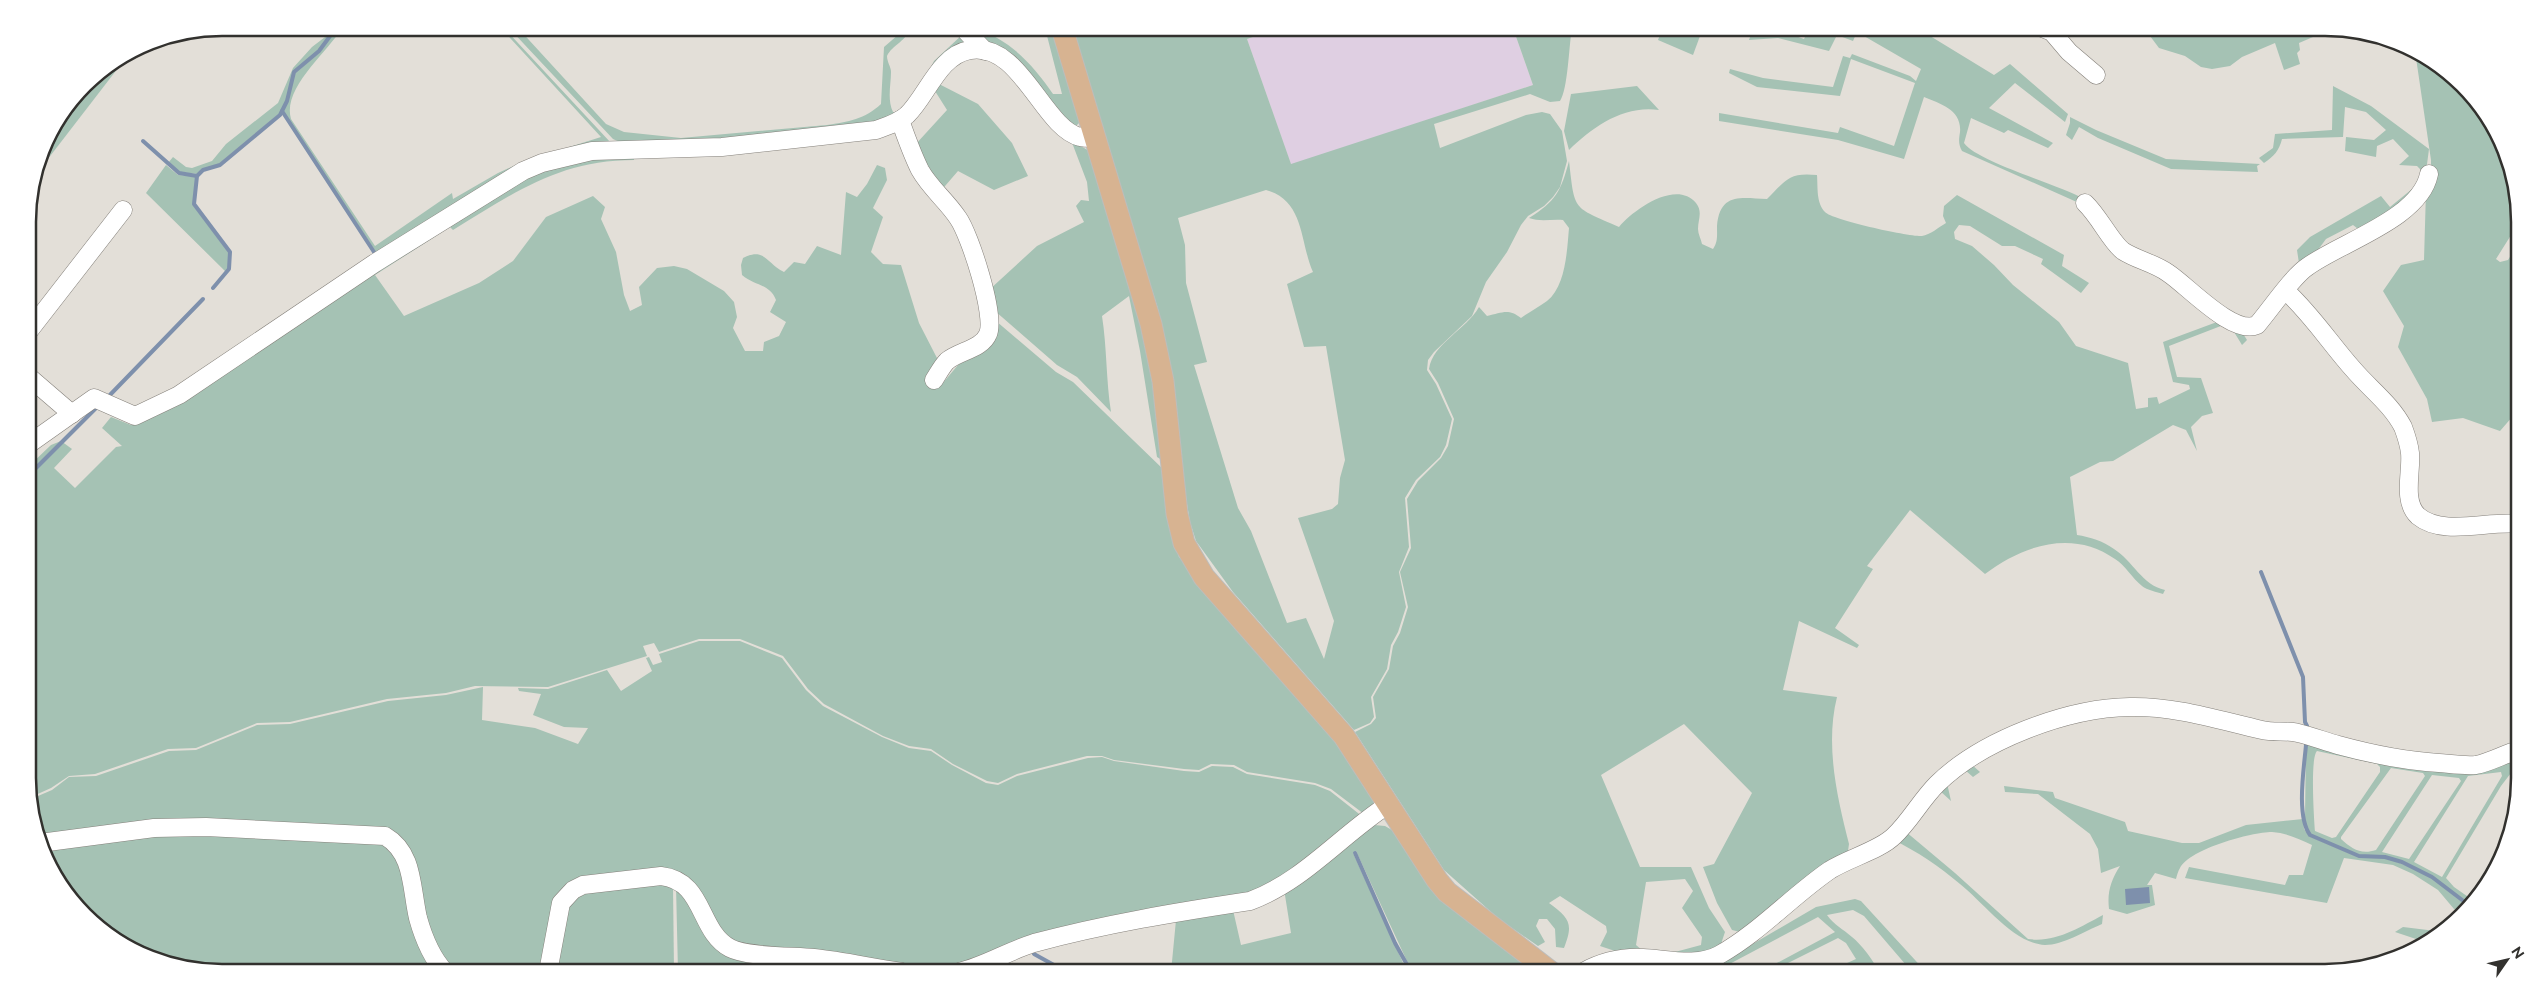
<svg xmlns="http://www.w3.org/2000/svg" width="2547" height="1000" font-family="Raleway,sans-serif">
	<style>
		.industrial { fill: #dfcfe2 }
		.green { fill: #a5c2b4; fill-rule: evenodd }
		.water { fill: #7e90ac }
		.lines { fill: none; stroke-linecap: round; stroke-linejoin: round }
		.stream { stroke: #7e90ac; stroke-width: 4 }
		.minor-casing { stroke: #85817b; stroke-width: 19 }
		.major-casing { stroke: #bdbdbc; stroke-width: 23 }
		.minor { stroke: #fff; stroke-width: 18 }
		.major { stroke: #d7b391; stroke-width: 21 }
		.rim { fill: none; stroke: #32312e; stroke-width: 2.5 }
	</style>
	<rect width="100%" height="100%" fill="#e3dfd8"/>
	<polygon class="industrial" points="1257,28 1513,28 1533,85 1291,165 1247,39 1259,35"/>
	<g class="green">
		<polygon points="332,28 335,28 319,50 293,72 286,101 279,114 219,164 203,169 197,174 180,172 168,163 173,157 186,167 192,168 212,161 226,144 278,103 293,68 312,47 329,34"/>
		<path d="M337,28h5c-15,25 -60,60 -51,91l84,127 77,-53 1,6 45,-26 24,-11 79,-25 -100,-109h3l107,115 -26,6 -207,106 -95,-144 12,-38 25,-21z"/>
		<path d="M509,28h9l88,96 18,8 57,6 146,-13c21,-3 38,-6 54,-21l3,-57 22,-19h4c-2,12 -18,17 -23,28 0,6 4,11 4,16 0,13 -4,27 2,40l5,1 27,-34 9,-18 29,-27 5,7c-41,13 -43,68 -82,82 -40,7 -247,32 -273,16z"/>
		<path d="M1045,28h6l29,94 -4,4h-4l-91,-84 -5,-13c34,10 58,37 77,65h9z"/>
		<path d="M1071,28h186l2,7 -12,4 44,125 242,-79 -20,-57h59c-3,16 -4,62 -12,73l-10,1 -20,-8 -96,30 6,24 86,-33 16,-3 8,2 12,17 5,30 -7,26 -7,10 -9,9 -16,10 -7,9 -14,27 -21,30 -14,34 -38,36 -6,8 -1,10 9,14 16,35 -6,26 -6,12 -24,23 -11,18 4,49 -10,25 7,35 -8,25 -7,13 -4,24 -16,28 3,20 -4,6 -16,7 -121,-138 -37,-51 -6,-19 -7,-42 -7,-75 -18,-96zM1266,190c39,10 34,54 47,82l-26,12 17,63 22,-1 19,114 -5,18 -2,26 -6,5 -34,9 36,103 -10,38 -18,-41 -19,5 -36,-92 -13,-23 -44,-143 13,-3 -21,-79 -1,-38 -7,-27z"/>
		<path d="M1759,28h14l31,11 5,-11h108l77,47 16,-11 58,50 -3,8 -50,-39 -26,25 64,35 -5,5 -40,-18 -4,3 -33,-15 -7,25c15,20 95,41 122,57l-7,3 -117,-52c-4,-7 -3,-12 -2,-19 2,-22 -19,-28 -36,-35l-20,62 -66,-19 -119,-19v-8l119,20 2,-6 54,19 21,-63 -64,-24 -11,37 -83,-9 -28,-14 1,-4 33,9 70,9 10,-31 7,2 2,-4 58,22 6,5 5,-12 -64,-37 -4,9 -16,-6 -8,16 -51,-13 -29,2 1,-3 -11,-3 16,-2z"/>
		<polygon points="2144,28 2307,28 2313,37 2299,43 2300,50 2297,53 2300,64 2284,70 2275,43 2242,57 2230,66 2212,69 2201,67 2185,56 2159,48"/>
		<polygon points="1662,30 1700,36 1693,55 1658,40"/>
		<polygon points="2415,51 2433,60 2471,94 2500,136 2518,196 2518,224 2496,259 2500,262 2508,260 2518,244 2518,291 2516,292 2518,386 2512,395 2513,416 2500,431 2463,418 2432,422 2427,399 2398,347 2404,326 2383,291 2401,265 2424,260 2426,191 2431,176 2431,160"/>
		<polygon points="123,57 125,59 44,164 40,162 48,136 93,76"/>
		<polygon points="939,84 978,104 1012,143 1028,176 994,190 958,171 939,193 915,145 947,110 935,91"/>
		<path d="M1637,86l22,24c-36,-5 -66,17 -90,40l-5,-19 7,-37z"/>
		<path d="M2333,86l38,20 58,43 -5,38 -62,45 -9,-7 -27,14 -20,27 -6,4 -3,-20 13,-13 71,-41 9,11 27,-22 5,-14 -5,-5 -18,-1 10,-9 -16,-17 -16,7 -1,11 -31,-6 1,-14 28,3 12,-10 -20,-18 -21,-5 -2,30 -61,2c-3,12 -8,17 -18,24l-5,-5 14,-10 2,-14 57,-4z"/>
		<polygon points="2070,117 2096,130 2166,159 2260,164 2257,166 2258,172 2171,169 2098,138 2079,127 2072,140 2066,135 2070,123"/>
		<path d="M1071,140l18,11 48,157 17,83 8,69 -5,-3 -17,-106 -11,-55 -27,20c5,32 4,64 9,96l-34,-35 -20,-12 -62,-54 -6,-21 48,-44 47,-24 -8,-16 5,-6 8,1 -2,-19z"/>
		<path d="M634,157v3c-75,0 -120,33 -181,70l-3,-3 -75,48 29,41 75,-33 34,-22 33,-44 47,-21 12,11 -4,12 15,33 8,43 6,16 12,-6 -3,-18 18,-19 17,-2 13,3 37,22 10,11 3,15 -4,11 12,23h18l1,-9 15,-6 7,-14 -16,-10 6,-12c-6,-16 -21,-14 -34,-25l-1,-10 2,-7c22,-11 23,5 41,14l10,-10 11,2 12,-18 24,9 5,-63 11,5 10,-13 10,-19 8,3 2,12 -14,28 10,9 -12,35 12,12 18,1 18,58 19,37 -6,22 10,2 16,-19 20,-15 18,-29 60,51 17,10 91,88 9,70 6,17 166,195 29,46v5l-10,11 -33,-25 -16,-6 -68,-11 -13,-7 -23,-1 -12,6 -15,-1 -70,-9 -12,-4h-15l-70,18 -19,9 -11,-2 -34,-17 -22,-15 -22,-3 -26,-10 -59,-32 -16,-15 -25,-33 -15,-6 -28,-11h-41l-40,13 -5,-9 -11,3 4,10 -99,31 -73,-1 -29,7 -59,6 -97,23 -33,1 -61,25 -28,1 -73,25 -26,2 -18,12 -20,9 -2,-331 22,-21 10,-4 11,8 -18,19 21,20 41,-41 6,-1 -20,-18 9,-11 20,8 14,-6 371,-238 58,-20z"/>
		<path d="M1569,161c6,51 3,45 50,66 14,-17 57,-48 77,-24 7,9 2,16 2,26 0,5 3,10 4,15l11,5c5,-7 4,-14 4,-23 3,-34 24,-28 50,-27 19,-19 22,-27 50,-24 1,12 -1,28 8,37 7,8 85,25 97,24 8,-1 17,-9 24,-13l-3,-7 1,-10 13,-11 107,60 -2,11 27,17 -8,10 -40,-29 2,-5 -28,-13h-13l-32,-20 -11,-1 -5,7 1,7 17,7 22,19 19,20 46,37 17,24 52,17 8,46 12,-2v-9l9,-1 2,7 31,-15 -1,-4 -16,-3 -10,-40 62,-23 15,10 7,11 -5,5 -11,-18 -5,-3 -57,22 8,31 24,1 12,35 -11,3 -11,11 6,24 -11,-21 -13,-5 -60,36 -13,1 -30,15 7,58c13,2 26,6 37,14 19,12 28,36 51,41l-2,4c-6,-2 -16,-4 -21,-8 -10,-8 -16,-20 -27,-27 -42,-30 -92,-14 -130,15l-75,-64 -43,56 6,3 -38,59 24,17 -2,3 -58,-27 -16,69 54,7c-12,48 0,100 12,147l-1,7 -108,81 -8,-2 -15,-27 -14,-36 11,-3 38,-71 -68,-69 -83,51 39,92h51l18,41 16,24 -5,15 -17,8 -28,-3 26,-7 1,-8 -20,-29 11,-17 -8,-12 -39,3 -10,63 13,11 -22,-1 -27,-9 7,-14 -1,-6 -46,-30 -11,7c20,15 25,20 15,45l-8,-1 -1,-18 -8,-10h-8l-3,7 9,16 -7,4 -39,-27 -55,-49 -89,-138 16,-8 5,-6 -3,-21 16,-28 4,-23 7,-13 8,-26 -8,-35 11,-24 -4,-49 11,-18 23,-23 7,-12 6,-27 -16,-36 -9,-14c4,-26 37,-39 50,-62l8,9c15,-3 21,-8 34,2 8,-6 18,-11 26,-17 19,-15 20,-51 22,-73l-6,-8c-12,-1 -23,2 -34,-2 27,-17 32,-27 40,-57z"/>
		<polygon points="166,165 178,175 197,176 193,205 229,253 230,262 226,272 146,193"/>
		<polygon points="699,641 740,641 782,658 806,690 823,706 882,737 909,748 931,751 952,765 986,783 998,785 1017,776 1088,758 1102,757 1114,761 1184,771 1199,772 1212,766 1233,767 1247,774 1315,785 1330,791 1363,817 1260,892 956,968 915,969 727,942 692,884 575,885 542,972 453,972 432,946 411,859 362,830 39,840 31,816 31,799 52,790 69,777 96,776 169,751 196,750 257,725 290,724 388,701 446,695 483,687 482,720 535,728 578,744 588,728 564,727 533,715 541,694 519,691 518,688 548,689 607,670 621,691 652,671 646,658 649,657 653,665 662,662 659,654"/>
		<path d="M2113,710h19c-57,8 -111,25 -161,54l9,8 -7,5 -8,-7 -18,13 4,18 -12,-11 -34,41 50,42 73,66c28,4 52,-12 75,-24l-1,9c-17,7 -39,21 -57,21 -31,-1 -62,-43 -85,-61 -20,-17 -43,-33 -67,-44 19,-18 31,-41 50,-59 45,-44 111,-58 170,-71z"/>
		<path d="M2306,744l148,24 65,-16v17h-5l-13,17 -55,92 8,9 20,14 -4,4 -37,-28 -30,-16 -18,-5 -26,-1 -49,-21 -4,-6 -1,-10zM2317,751l60,13 3,3v5l-44,65 -4,1 -17,-7c-1,-13 -5,-73 2,-80zM2391,768l32,5 2,3 -49,74c-15,5 -24,-1 -35,-11v-2zM2501,772l1,4 -60,101 -28,-15 54,-86zM2432,775l27,3 2,3 -52,78 -27,-7z"/>
		<path d="M2004,786l49,6 2,6 70,24 3,9 54,12h17l47,-18 57,-6 1,10 5,7 49,21 27,1 26,9 21,11 37,29 -7,7 -8,-5 -16,-19 -25,-16 -20,-9 -49,-7 -17,45 -142,-25 4,-11 96,18 4,-10h14l9,-30c-13,-6 -25,-12 -40,-13 -21,0 -82,17 -92,36 -2,3 -3,7 -4,11l-21,-6 -8,12h5l3,20 -28,9 -18,-5c-2,-17 2,-29 11,-43l-19,7 -3,-24 -8,-15 -52,-40 -33,-2z"/>
		<polygon points="1374,825 1385,826 1397,833 1541,972 1412,972 1356,851 1353,853 1404,965 1372,972 1171,972 1176,920 1233,910 1241,945 1291,933 1284,889"/>
		<polygon points="149,832 391,844 440,972 222,972 159,962 114,940 76,906 47,864 42,848"/>
		<polygon points="660,881 673,885 674,972 552,972 563,912 572,900 587,889"/>
		<polygon points="676,886 719,944 874,972 678,972"/>
		<path d="M1855,899l6,2 65,71h-14l-48,-56 -11,-6 -26,5c7,10 16,14 25,22 9,7 22,24 27,35h-14l-5,-8 -18,8h-15l29,-13 -10,-16 -8,-5 -68,34h-10l75,-40 -17,-15 -98,52 -2,3h-5l2,-6 101,-59z"/>
		<polygon points="2403,927 2444,932 2425,942 2395,932"/>
		<polygon points="1608,965 1714,965 1711,972 1599,972"/>
	</g>
	<polygon class="water" points="2149,887 2150,903 2126,905 2125,889"/>
	<g class="lines">
		<g class="stream">
			<polyline points="282,111 374,252"/>
			<polyline points="143,141 179,173 197,176"/>
			<polyline points="213,288 229,269 230,252 194,204 197,176 203,170 220,165 280,115 287,101 294,72 319,51 336,28"/>
			<polyline points="107,398 203,299"/>
			<polyline points="32,472 98,406"/>
			<polyline points="2261,572 2303,677 2305,722 2307,726"/>
			<path d="M2306,745c-2,23 -10,71 4,90l49,21 26,1 17,5 30,15 38,29"/>
			<polyline points="1355,853 1395,943 1411,972"/>
			<polyline points="1034,954 1063,970 1131,972"/>
			<polyline points="1375,972 1406,965"/>
		</g>
		<defs>
			<g id="minor">
				<polyline points="963,28 985,51"/>
				<polyline points="2042,28 2052,32 2069,52 2096,75"/>
				<path d="M900,120c6,17 12,34 20,50 10,18 26,30 38,48 12,17 38,98 30,116 -6,15 -29,17 -41,27 -5,5 -9,13 -13,19"/>
				<path d="M2085,203c14,13 26,39 38,48 14,9 31,12 45,22 20,13 65,63 89,52 13,-15 35,-48 50,-58 34,-25 113,-48 122,-93"/>
				<path d="M2286,291c26,24 44,52 67,78 17,20 38,35 50,58 3,8 6,17 7,26 2,18 -8,48 8,63 25,21 71,4 101,8"/>
				<polyline points="29,331 123,210"/>
				<polyline points="29,377 72,414"/>
				<path d="M29,444l65,-46 41,18 44,-21 196,-132 148,-92 19,-8 50,-12 130,-4 154,-17c11,-4 22,-7 31,-15 20,-19 32,-60 63,-65 50,-9 73,78 110,87 5,2 10,0 15,-1"/>
				<path d="M40,843l114,-15 52,-1 179,9c29,17 26,52 33,82 5,18 14,40 27,54"/>
				<path d="M548,972l13,-69 12,-13 10,-5 78,-9c44,5 37,55 69,72 17,9 63,8 84,10 29,3 59,10 88,14"/>
				<path d="M959,972c26,-6 49,-21 75,-29 71,-19 143,-31 216,-42 54,-20 91,-66 139,-97"/>
				<path d="M1583,972c18,-10 39,-15 60,-14 24,1 54,9 76,-3 41,-23 73,-59 111,-85 19,-12 50,-20 64,-34 16,-15 27,-36 43,-52 45,-44 130,-76 193,-77 46,-1 88,13 132,23 12,3 24,0 36,3 13,3 26,8 40,12 33,9 67,16 101,18 12,1 25,3 37,2 15,-3 28,-11 43,-15"/>
			</g>
			<polyline id="major" points="1062,28 1151,324 1163,381 1177,514 1184,543 1204,577 1344,736 1437,880 1447,892 1551,972"/>
		</defs>
		<use href="#minor" class="minor-casing"/>
		<use href="#major" class="major-casing"/>
		<use href="#minor" class="minor"/>
		<use href="#major" class="major"/>
	</g>
	<path d="M0 0H2547V1000H0ZM222 36H2325A186 186 0 0 1 2511 222V778A186 186 0 0 1 2325 964H222A186 186 0 0 1 36 778V222A186 186 0 0 1 222 36Z" fill="#fff" fill-rule="evenodd"/>
	<path class="rim" d="M222 36H2325A186 186 0 0 1 2511 222V778A186 186 0 0 1 2325 964H222A186 186 0 0 1 36 778V222A186 186 0 0 1 222 36Z"/>
	<g transform="translate(2507 960) rotate(56)" stroke="#ffffff" stroke-width="4" paint-order="stroke">
	<path d="M0-4L9 19L0 12L-9 19Z" fill="#32312e"/>
	<text y="-8" font-size="14" font-weight="bold" text-anchor="middle" fill="#32312e">N</text>
	</g>
</svg>
